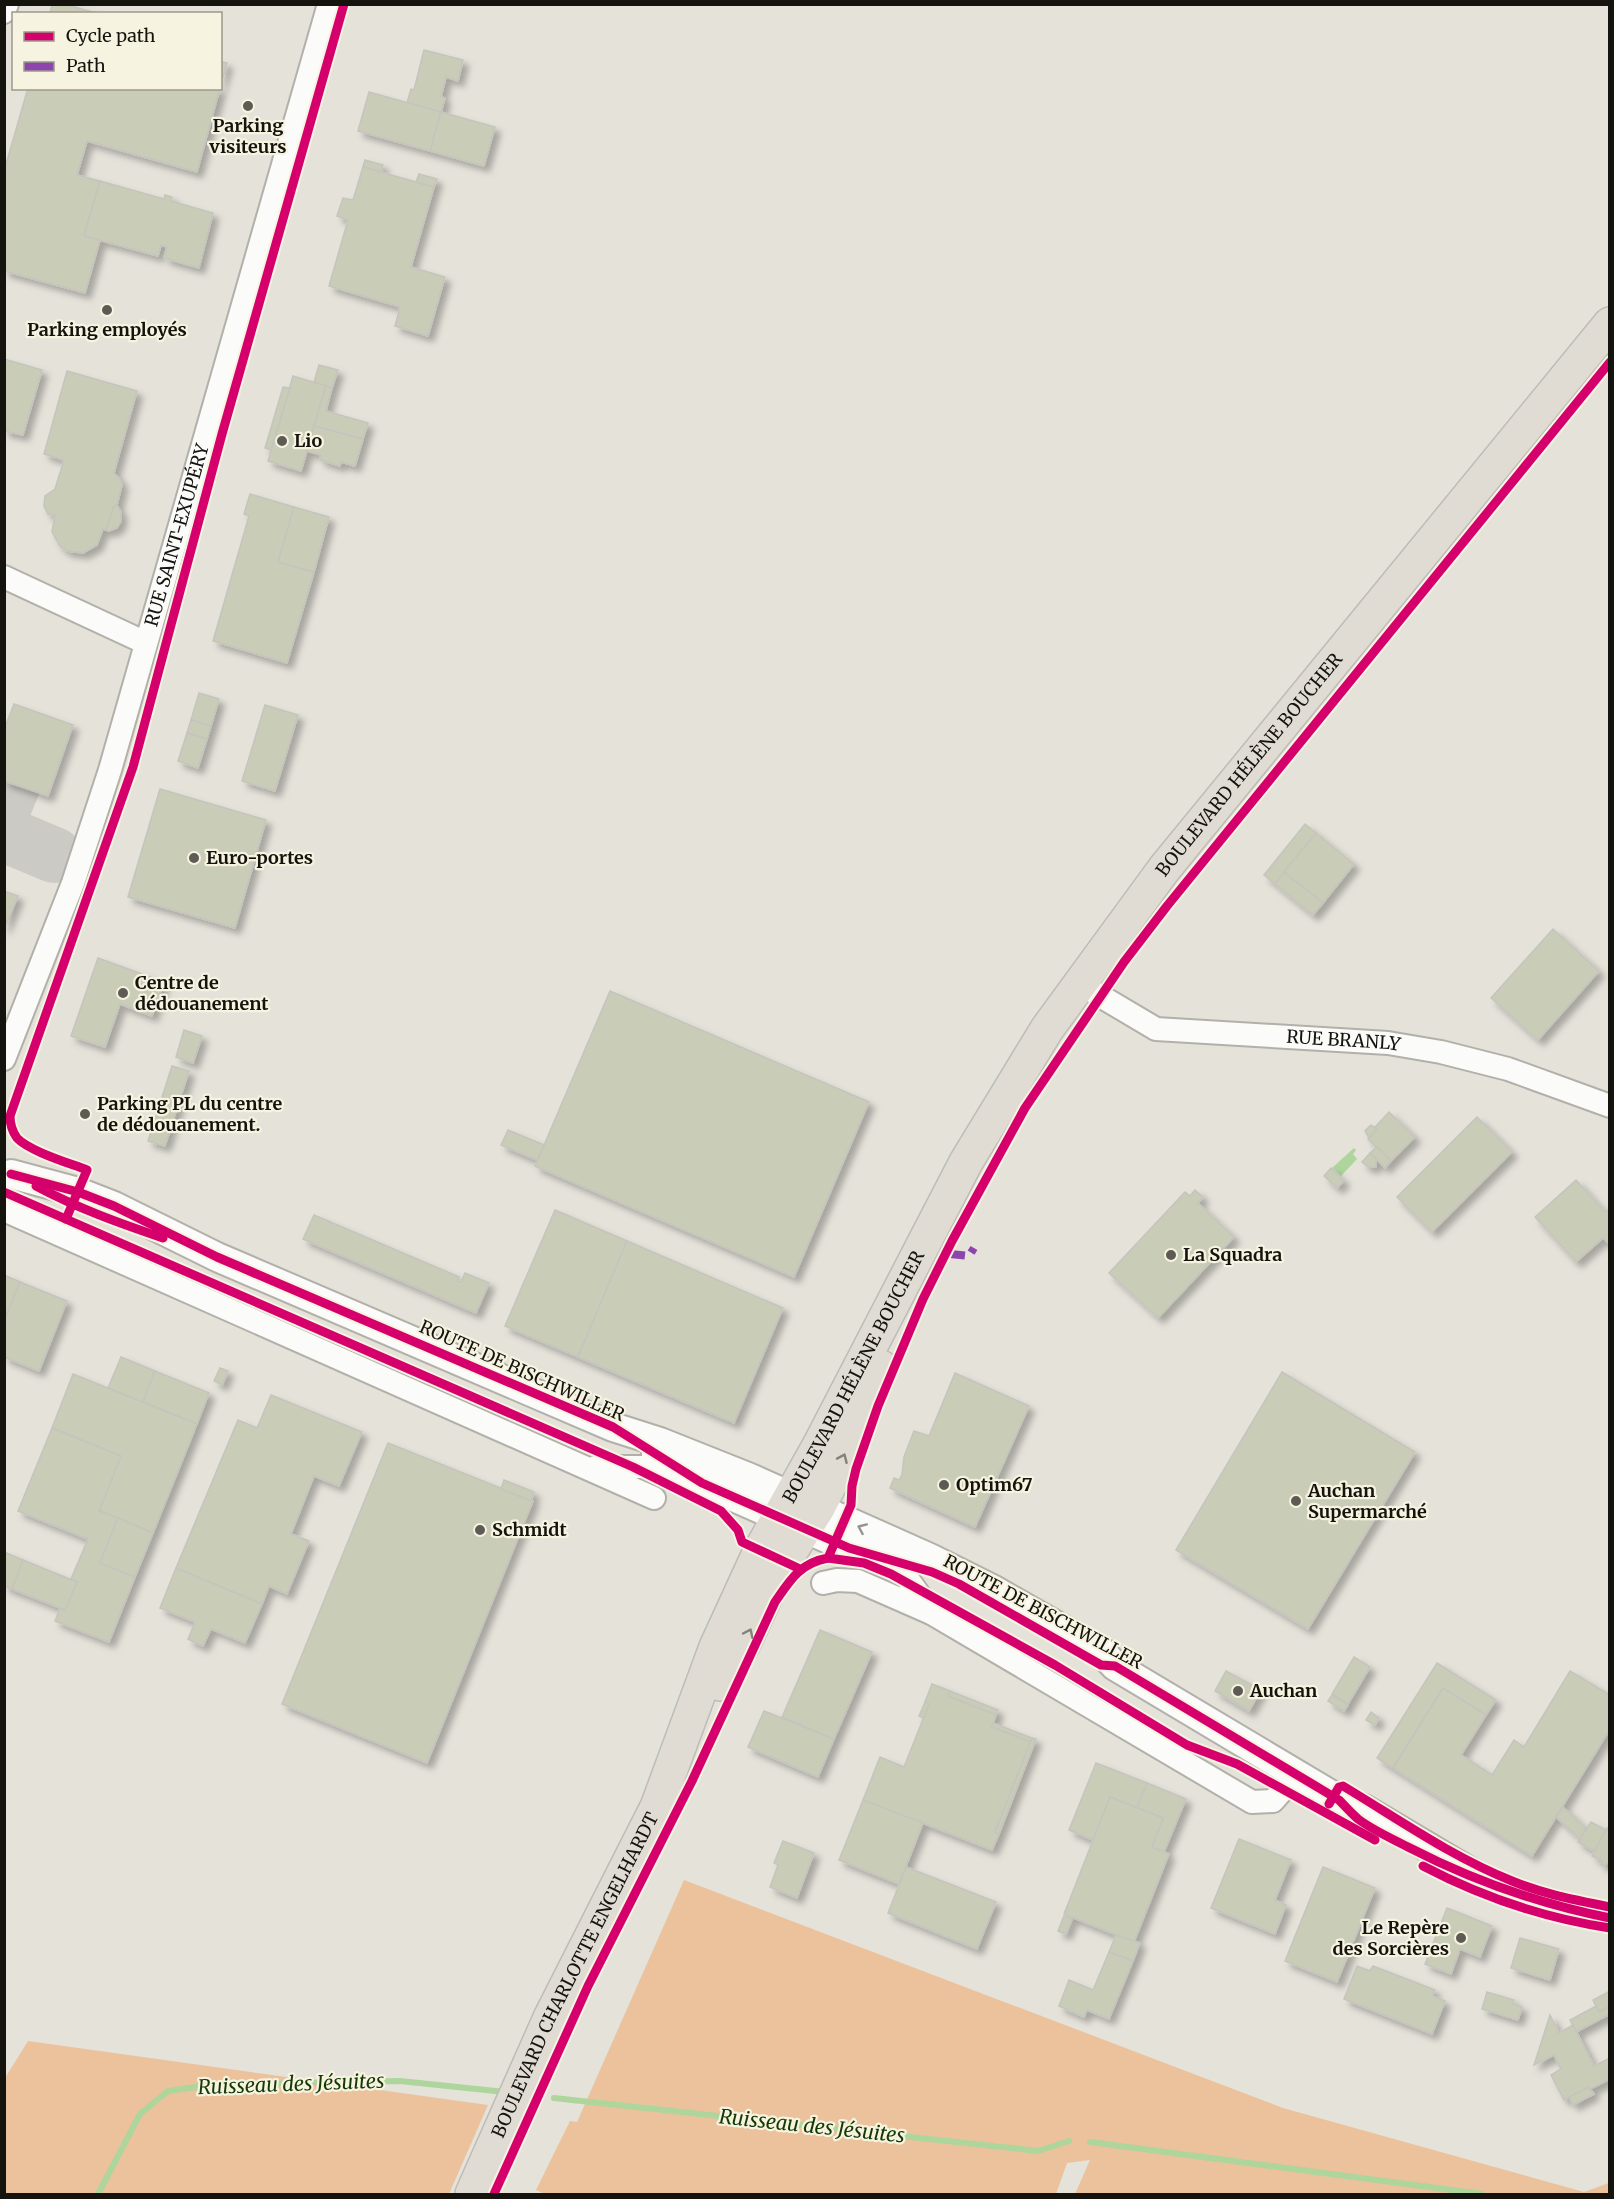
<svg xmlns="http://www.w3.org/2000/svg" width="1614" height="2199" font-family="Merriweather,serif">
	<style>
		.green { fill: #ebc29c }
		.water { fill: #add59c }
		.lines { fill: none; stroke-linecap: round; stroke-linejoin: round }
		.stream { stroke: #add59c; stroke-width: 6 }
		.taxiway { stroke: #cccac5; stroke-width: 56 }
		.building { fill: #c9ccb6; stroke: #c5c4be; stroke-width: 1.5; filter: url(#shadow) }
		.minor-casing { stroke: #b2b0a9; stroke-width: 26 }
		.tertiary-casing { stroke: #b2b0a9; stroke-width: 32 }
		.primary-casing { stroke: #bdbcb8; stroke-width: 36 }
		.minor { stroke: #fbfbf9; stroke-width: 22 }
		.tertiary { stroke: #fbfbf9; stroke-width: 28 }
		.primary { stroke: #e0dcd3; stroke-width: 33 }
		.quiet { stroke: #8e44ad; stroke-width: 8; stroke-dasharray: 15 8; stroke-linecap: butt }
		.cycleway-casing { stroke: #f7f3e1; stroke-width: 13 }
		.cycleway { stroke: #d6006c; stroke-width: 9 }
		.oneway { stroke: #84827a }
		.oneway2 { stroke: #93938f }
		.poi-dot { fill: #5d5b54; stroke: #f7f3e1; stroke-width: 2 }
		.labels { text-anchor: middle; stroke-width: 4.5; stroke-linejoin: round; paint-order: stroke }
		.poi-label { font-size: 18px; font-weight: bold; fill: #14130d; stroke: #f7f3e1; text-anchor: start }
		.street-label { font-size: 18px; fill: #14130d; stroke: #f7f3e1 }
		.water-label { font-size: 20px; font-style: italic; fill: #143903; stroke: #f7f3e1 }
	</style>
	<defs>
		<filter id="shadow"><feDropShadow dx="5.5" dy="5.5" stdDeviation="3" flood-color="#0004"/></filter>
	</defs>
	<rect width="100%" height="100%" fill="#e4e2d9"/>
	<g class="green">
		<polygon points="684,1880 1283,2108 1584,2192 1609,2183 1609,2194 1075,2194 1090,2160 1067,2163 1056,2194 545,2194 536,2190 570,2121 577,2122"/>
		<polygon points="28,2041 488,2105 449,2194 5,2194 5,2078"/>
	</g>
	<polygon class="water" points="1354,1148 1356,1150 1353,1154 1357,1159 1341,1176 1332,1168"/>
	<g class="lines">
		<g class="stream">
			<polyline points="554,2098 1038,2151 1069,2141"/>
			<polyline points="1090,2142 1482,2194"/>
			<polyline points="98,2194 140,2114 168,2091 210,2085 400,2081 505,2092"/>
		</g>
		<g class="taxiway">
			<polyline points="4,806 13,784"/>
			<polyline points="4,834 54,855"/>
		</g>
	</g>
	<g class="building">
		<polygon points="52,4 64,4 96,13 50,14"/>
		<polygon points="424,50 463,60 458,81 446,77 441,97 445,98 441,112 407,103 411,89 414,90"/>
		<polygon points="220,61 227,63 220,88"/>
		<polygon points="28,88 220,88 197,172 87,141 77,175 100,181 84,236 100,240 85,293 4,271 4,171"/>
		<polygon points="369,92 441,112 430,151 358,131"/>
		<polygon points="441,112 495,127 484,166 430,151"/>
		<polygon points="365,160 383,165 381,172 363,167"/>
		<polygon points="363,167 434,187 411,267 445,277 428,336 395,326 400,307 329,286 348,220 337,216 343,198 353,200"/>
		<polygon points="419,174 437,179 434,187 416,182"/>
		<polygon points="100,181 164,199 165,195 172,197 171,201 213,213 199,268 164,258 167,247 161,245 158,256 84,236"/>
		<polygon points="4,359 42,370 23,435 4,431"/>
		<polygon points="319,365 338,370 332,388 314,382"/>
		<polygon points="67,371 137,391 114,473 120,479 122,485 117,505 114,506 106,530 103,529 97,545 83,553 67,551 60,546 52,532 55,515 48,514 44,506 45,496 55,489 64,460 44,454"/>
		<polygon points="293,376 326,386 301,471 268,461"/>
		<polygon points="326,386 332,388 326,411 368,423 363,439 314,426"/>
		<polygon points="283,387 290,388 271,450 265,448"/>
		<polygon points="314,426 363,439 355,466 341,462 340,466 320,460 321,455 307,451"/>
		<polygon points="250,494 294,507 278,562 314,572 287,663 213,641 249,516 244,514"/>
		<polygon points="117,505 121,512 121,521 117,528 109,531 106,530 114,506"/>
		<polygon points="294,507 329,517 314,572 278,562"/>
		<polygon points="199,693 219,699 211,726 191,720"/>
		<polygon points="14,704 73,725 48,796 4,781 4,730"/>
		<polygon points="265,705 298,715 275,791 242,781"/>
		<polygon points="191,720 211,726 207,739 187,733"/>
		<polygon points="187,733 207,739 198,768 178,761"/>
		<polygon points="160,789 266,820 235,928 128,897"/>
		<polygon points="1305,824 1316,833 1275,884 1264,875"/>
		<polygon points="1316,833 1354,864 1323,903 1284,872"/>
		<polygon points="1284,872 1323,903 1313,915 1275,884"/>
		<polygon points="4,891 18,896 4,929"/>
		<polygon points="1553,929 1599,971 1538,1040 1491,998"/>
		<polygon points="98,958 164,982 152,1016 120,1004 105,1047 71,1036"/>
		<polygon points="610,991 869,1102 794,1277 535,1166"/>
		<polygon points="184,1030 202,1036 193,1063 176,1057"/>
		<polygon points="172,1066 189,1071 165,1146 148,1141"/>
		<polygon points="1389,1112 1415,1137 1391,1161 1368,1139 1377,1129 1375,1127"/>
		<polygon points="1477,1117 1512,1152 1432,1232 1397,1197"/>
		<polygon points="1371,1125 1377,1129 1369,1138 1365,1131"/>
		<polygon points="508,1130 544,1145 537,1160 501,1145"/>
		<polygon points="1377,1147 1391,1161 1385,1168 1370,1153"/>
		<polygon points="1370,1153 1376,1159 1376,1167 1368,1167 1362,1162"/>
		<polygon points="1331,1168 1344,1181 1337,1188 1324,1176"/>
		<polygon points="1576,1180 1605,1212 1610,1208 1610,1245 1603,1238 1576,1262 1535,1217"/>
		<polygon points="1195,1190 1203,1197 1198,1203 1234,1237 1158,1318 1109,1273 1185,1192 1190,1196"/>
		<polygon points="555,1210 627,1241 578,1357 505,1326"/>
		<polygon points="314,1215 459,1277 457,1281 461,1282 465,1273 489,1283 476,1313 303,1239"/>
		<polygon points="627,1241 783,1308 734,1423 578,1357"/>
		<polygon points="4,1275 20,1282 4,1321"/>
		<polygon points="20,1282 67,1301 39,1371 4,1357 4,1321"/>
		<polygon points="121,1357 155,1371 143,1402 108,1388"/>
		<polygon points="220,1368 228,1371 222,1385 214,1381"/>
		<polygon points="155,1371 209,1393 197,1424 143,1402"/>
		<polygon points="1282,1372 1415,1452 1308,1629 1176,1550"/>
		<polygon points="955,1373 1029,1406 975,1527 890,1488 894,1478 899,1480 902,1475 904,1457 914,1431 929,1436"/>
		<polygon points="73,1374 197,1424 153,1533 99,1511 121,1456 52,1428"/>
		<polygon points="271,1395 362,1432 339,1486 314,1476 291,1534 309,1541 287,1594 269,1586 262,1604 176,1568 238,1420 257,1428"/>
		<polygon points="52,1428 121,1456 99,1511 118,1518 100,1563 135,1577 109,1642 55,1621 60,1608 65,1610 77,1582 71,1579 88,1539 18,1511"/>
		<polygon points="388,1443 533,1501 427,1763 282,1704"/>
		<polygon points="504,1480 534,1492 531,1501 501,1489"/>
		<polygon points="118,1518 153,1533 135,1577 100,1563"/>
		<polygon points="4,1552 23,1560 12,1589 4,1586"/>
		<polygon points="23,1560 77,1582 65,1610 12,1589"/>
		<polygon points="176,1568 262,1604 245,1643 211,1629 203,1646 188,1639 195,1622 160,1608"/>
		<polygon points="820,1630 872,1652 834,1739 782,1717"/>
		<polygon points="1354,1657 1370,1667 1348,1704 1332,1694"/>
		<polygon points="1437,1663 1496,1700 1486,1715 1443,1688 1393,1768 1377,1758"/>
		<polygon points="1226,1671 1261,1690 1249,1711 1215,1691"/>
		<polygon points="1570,1671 1610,1695 1610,1729 1532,1856 1393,1768 1443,1688 1486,1715 1461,1755 1492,1775 1514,1740 1524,1747"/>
		<polygon points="932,1684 950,1691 948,1696 996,1715 992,1727 1031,1742 995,1832 999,1834 992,1850 863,1800 880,1757 904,1767 929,1704 925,1702"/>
		<polygon points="950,1691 998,1710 996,1715 948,1696"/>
		<polygon points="1332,1695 1348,1705 1344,1711 1328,1701"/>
		<polygon points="925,1702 929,1704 924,1718 919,1716"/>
		<polygon points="764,1711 834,1739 818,1777 748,1747"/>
		<polygon points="1371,1712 1379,1718 1375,1725 1366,1720"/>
		<polygon points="993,1723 1032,1738 1031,1742 992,1727"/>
		<polygon points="1032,1738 1036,1739 999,1834 995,1832"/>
		<polygon points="1096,1763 1147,1783 1137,1808 1110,1797 1093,1840 1069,1830"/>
		<polygon points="1147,1783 1186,1799 1164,1852 1152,1847 1163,1818 1137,1808"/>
		<polygon points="1110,1797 1163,1818 1152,1847 1169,1854 1134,1942 1064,1914"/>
		<polygon points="863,1800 923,1823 899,1884 839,1860"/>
		<polygon points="1563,1807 1586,1828 1580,1839 1556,1817"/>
		<polygon points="1591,1822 1606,1830 1594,1851 1578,1842"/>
		<polygon points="1607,1828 1610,1829 1610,1864 1607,1863 1603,1866 1601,1865 1602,1861 1592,1856"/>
		<polygon points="1239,1839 1291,1860 1275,1900 1286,1905 1275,1934 1211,1908"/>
		<polygon points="783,1841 814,1853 797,1898 770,1887 778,1865 774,1863"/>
		<polygon points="906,1867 996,1902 977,1949 888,1913"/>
		<polygon points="1323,1867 1375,1888 1337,1982 1285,1961"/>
		<polygon points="1447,1908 1492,1926 1480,1957 1460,1949 1451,1974 1425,1964"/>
		<polygon points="1064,1916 1072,1919 1066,1934 1058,1931"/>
		<polygon points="1116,1935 1140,1943 1133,1961 1109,1952"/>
		<polygon points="1520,1938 1559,1949 1550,1980 1511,1968"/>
		<polygon points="1109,1952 1133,1961 1109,2019 1087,2010 1084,2017 1059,2006 1069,1980 1093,1990"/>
		<polygon points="1357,1966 1370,1971 1373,1966 1435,1990 1432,1996 1445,2001 1432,2034 1344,1999"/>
		<polygon points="1610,1991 1610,2007 1599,2012 1593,2000"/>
		<polygon points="1487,1992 1514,2000 1513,2004 1522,2007 1518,2020 1482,2009"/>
		<polygon points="1596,2006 1599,2012 1609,2007 1610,2014 1576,2032 1570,2020"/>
		<polygon points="1550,2015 1559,2033 1573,2025 1594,2066 1610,2058 1610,2079 1590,2089 1589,2087 1564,2100 1551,2075 1561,2069 1554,2055 1534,2065"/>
		<polygon points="1589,2087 1594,2094 1573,2105 1569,2097"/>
	</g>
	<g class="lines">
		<defs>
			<g id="minor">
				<polyline points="4,12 7,4"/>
				<polyline points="4,577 146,643"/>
				<path id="s1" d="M1080,984l76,45 232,14 53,9 67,17 102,37"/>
				<path id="s2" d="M4,1059l69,-176 37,-113 219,-766"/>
				<polyline points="4,1210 654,1498"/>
				<polyline points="596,1467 652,1467 680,1469"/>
				<polyline points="894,1560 933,1614 1252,1802 1273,1801 1296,1775"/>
				<polyline points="823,1583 837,1580 858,1581 931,1613"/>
			</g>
			<g id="tertiary">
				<polyline points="11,1174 78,1192 114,1206 217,1257 613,1427 660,1442 748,1477 930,1558 992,1589 1102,1652 1115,1666 1333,1796 1364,1809 1480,1878 1509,1891"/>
				<polyline points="656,1454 702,1483 738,1499 849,1548 907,1564"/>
				<polyline points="1491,1885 1529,1899 1610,1918"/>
			</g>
			<g id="primary">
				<polyline points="720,1684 743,1645 774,1578 818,1508 841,1463 881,1367"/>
				<path id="s3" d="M472,2194l78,-176 107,-211 59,-160 44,-96 60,-107 146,-282 81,-133 117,-160 446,-545"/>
			</g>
		</defs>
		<use href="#minor" class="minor-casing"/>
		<use href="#tertiary" class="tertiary-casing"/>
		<use href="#primary" class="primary-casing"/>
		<use href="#minor" class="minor"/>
		<use href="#tertiary" class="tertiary"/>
		<use href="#primary" class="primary"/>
		<polyline class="quiet" points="950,1254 969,1256 974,1248"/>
		<defs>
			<g id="cycleway">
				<path d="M11,1174l67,18 36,14 103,51 396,170 89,56 147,65 83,24 27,12 142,81 14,1 224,134c6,6 12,13 19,19 16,12 35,20 52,29 64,33 130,56 200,70"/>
				<path d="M36,1186c41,22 83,37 127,52"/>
				<polyline points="4,1192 633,1467 721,1511 738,1530 742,1542 800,1569"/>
				<path d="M66,1219l21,-49c-18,-7 -58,-19 -70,-32 -5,-7 -7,-14 -7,-22l123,-349 89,-333 122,-430"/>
				<polyline points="828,1558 864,1563 891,1574 1055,1665 1187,1745 1237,1764 1375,1840"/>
				<path d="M1329,1804l10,-17 4,-1c55,33 109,71 169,95 31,13 64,19 98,26"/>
				<path d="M1423,1866c59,31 121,52 187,62"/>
				<path d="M494,2194l94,-208 104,-205 83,-179c15,-22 25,-39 53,-44l23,-53 1,-19 4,-17 22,-63 45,-107 29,-58 73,-133 99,-146 43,-56 443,-544"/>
			</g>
		</defs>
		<use href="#cycleway" class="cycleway-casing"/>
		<use href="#cycleway" class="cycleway"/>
	</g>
	<defs><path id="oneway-chevron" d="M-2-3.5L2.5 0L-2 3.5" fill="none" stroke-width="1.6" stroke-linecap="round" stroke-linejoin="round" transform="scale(1.5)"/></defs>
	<g class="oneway">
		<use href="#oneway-chevron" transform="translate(843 1458) rotate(-66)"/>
		<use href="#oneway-chevron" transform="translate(749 1633) rotate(-65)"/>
	</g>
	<use class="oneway2" href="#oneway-chevron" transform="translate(862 1528) rotate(-156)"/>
	<g class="poi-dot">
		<circle cx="248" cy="106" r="6"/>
		<circle cx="107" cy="310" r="6"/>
		<circle cx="282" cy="441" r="6"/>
		<circle cx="194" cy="858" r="6"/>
		<circle cx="123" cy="993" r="6"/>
		<circle cx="85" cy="1114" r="6"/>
		<circle cx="1171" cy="1255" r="6"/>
		<circle cx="944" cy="1485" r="6"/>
		<circle cx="1296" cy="1501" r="6"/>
		<circle cx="480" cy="1530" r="6"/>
		<circle cx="1238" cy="1691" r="6"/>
		<circle cx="1461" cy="1938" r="6"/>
	</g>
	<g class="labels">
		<g class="poi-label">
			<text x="248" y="132" text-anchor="middle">Parking<tspan x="248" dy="21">visiteurs</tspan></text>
			<text x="107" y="336" text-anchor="middle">Parking employés</text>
			<text x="294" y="447">Lio</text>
			<text x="206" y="864">Euro-portes</text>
			<text x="135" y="989">Centre de<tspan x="135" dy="21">dédouanement</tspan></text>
			<text x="97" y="1110">Parking PL du centre<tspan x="97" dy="21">de dédouanement.</tspan></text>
			<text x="1183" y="1261">La Squadra</text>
			<text x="956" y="1491">Optim67</text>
			<text x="1308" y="1497">Auchan<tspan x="1308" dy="21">Supermarché</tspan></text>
			<text x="492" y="1536">Schmidt</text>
			<text x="1250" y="1697">Auchan</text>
			<text x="1449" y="1934" text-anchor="end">Le Repère<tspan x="1449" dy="21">des Sorcières</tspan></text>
		</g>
		<g class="street-label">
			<text dy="6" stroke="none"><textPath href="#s2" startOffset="552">RUE SAINT-EXUPÉRY</textPath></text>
			<text dy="6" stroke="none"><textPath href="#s3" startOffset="1634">BOULEVARD HÉLÈNE BOUCHER</textPath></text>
			<text dy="6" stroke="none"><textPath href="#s1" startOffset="276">RUE BRANLY</textPath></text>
			<text transform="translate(522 1371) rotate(24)" y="6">ROUTE DE BISCHWILLER</text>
			<text dy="6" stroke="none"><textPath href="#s3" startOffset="903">BOULEVARD HÉLÈNE BOUCHER</textPath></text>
			<text transform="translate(1043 1612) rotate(28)" y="6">ROUTE DE BISCHWILLER</text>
			<text dy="6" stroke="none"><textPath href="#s3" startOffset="242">BOULEVARD CHARLOTTE ENGELHARDT</textPath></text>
		</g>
		<g class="water-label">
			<text transform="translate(291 2084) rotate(-2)" y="7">Ruisseau des Jésuites</text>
			<text transform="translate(812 2126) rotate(6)" y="7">Ruisseau des Jésuites</text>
		</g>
	</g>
	<rect width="1614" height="2199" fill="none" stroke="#14130d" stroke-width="12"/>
	<rect x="12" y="12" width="210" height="78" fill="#f7f3e1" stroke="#9c998c" stroke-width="1.5"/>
	<rect x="24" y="32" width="30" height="9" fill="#d6006c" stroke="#9c998c" stroke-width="1.5"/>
	<text x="66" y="42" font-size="18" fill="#14130d">Cycle path</text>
	<rect x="24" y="62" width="30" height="9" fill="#8e44ad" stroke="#9c998c" stroke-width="1.5"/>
	<text x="66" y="72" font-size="18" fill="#14130d">Path</text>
</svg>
